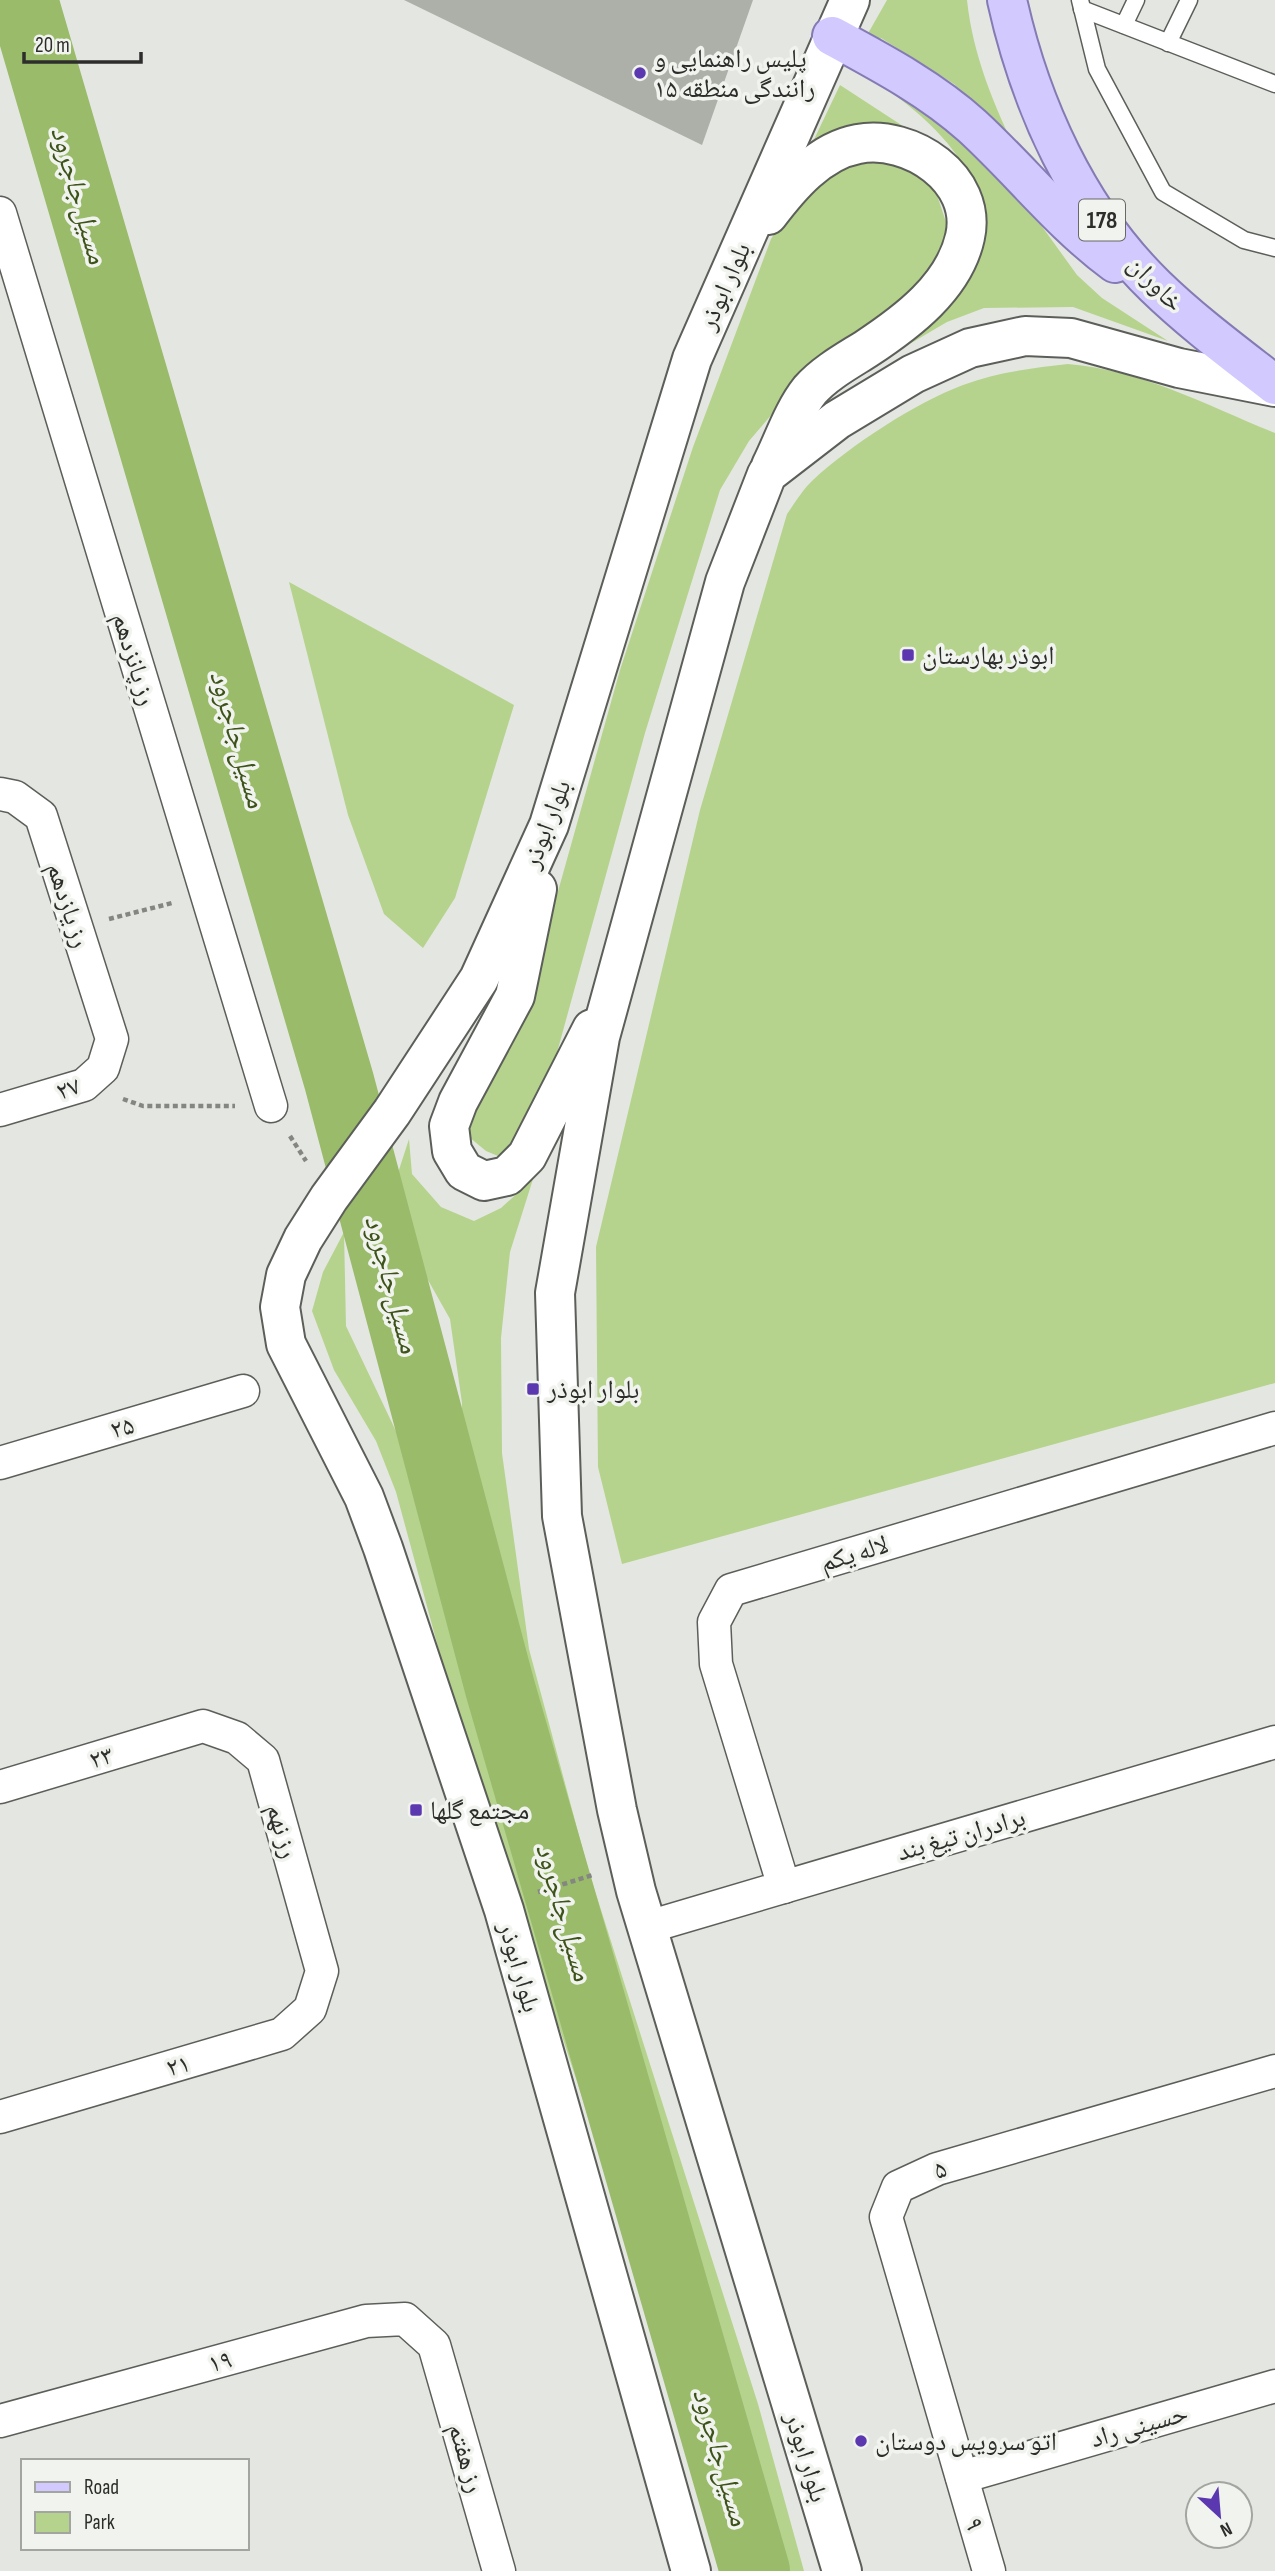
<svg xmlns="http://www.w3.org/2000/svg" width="1275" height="2571" font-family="'Sofia Sans Condensed','Noto Naskh Arabic',sans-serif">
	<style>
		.green { fill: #b5d38d }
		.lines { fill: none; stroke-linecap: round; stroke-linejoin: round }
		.river { stroke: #99bb6a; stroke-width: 70 }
		.building { fill: #adafa9 }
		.service-casing { stroke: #5c5f59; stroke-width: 19 }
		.minor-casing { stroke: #5c5f59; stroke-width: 35 }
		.secondary-casing { stroke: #5c5f59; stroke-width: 42 }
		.primary-casing { stroke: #857bb4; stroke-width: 42 }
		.path { stroke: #848681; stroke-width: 4.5; stroke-dasharray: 5 3.5; stroke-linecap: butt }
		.service { stroke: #fff; stroke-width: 16 }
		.minor { stroke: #fff; stroke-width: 32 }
		.secondary { stroke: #fff; stroke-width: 38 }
		.primary { stroke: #d2c9fe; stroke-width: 38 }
		.poi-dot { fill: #5b38b0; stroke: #f1f4ee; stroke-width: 2.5 }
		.labels { text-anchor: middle; stroke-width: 7; stroke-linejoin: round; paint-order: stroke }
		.shield { fill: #f1f4ee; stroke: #686966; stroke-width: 2 }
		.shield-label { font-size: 24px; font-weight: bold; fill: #2d2e2b }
		.poi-label { font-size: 26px; fill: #2d2e2b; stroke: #f1f4ee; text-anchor: start }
		.street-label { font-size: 26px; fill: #2d2e2b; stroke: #f1f4ee }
		.water-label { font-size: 28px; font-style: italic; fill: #3d531a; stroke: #f1f4ee }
	</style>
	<rect width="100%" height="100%" fill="#e4e7e1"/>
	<g class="green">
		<path d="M887,0h80c7,66 36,126 66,184l-45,-55 -6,-20 -28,-25 -73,-46 -3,5 -12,-6z"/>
		<path d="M852,66l45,16 118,107 62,86 25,23 66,43 -95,-34 -89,1 -37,14 -114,67 98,-71 34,-151c-29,-45 -69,-73 -113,-101z"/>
		<polygon points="840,85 909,130 875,125 809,150"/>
		<polygon points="886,158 924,176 936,192 946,222 944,252 914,293 791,392 749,441 720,490 645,733 550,1078 509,1152 498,1156 486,1151 469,1137 466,1111 536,970 620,670 693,447 771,239 792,203 846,163"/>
		<path d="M1068,364c74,6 140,42 207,69v950l-653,181 -24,-97 -2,-220 104,-437 87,-296c8,-11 16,-25 26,-34 38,-35 102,-77 150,-95 34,-13 70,-17 105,-21z"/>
		<polygon points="289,582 514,705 455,898 423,948 384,914 348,815"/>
		<polygon points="409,1139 412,1174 441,1207 474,1221 501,1208 533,1179 510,1252 501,1338 502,1453 529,1649 588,1869 758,2404 804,2571 722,2571 685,2417 622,2219 561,2033 485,1820 396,1492 376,1441 334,1370 312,1311 323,1272 344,1232 346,1326 403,1446 453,1629 549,1799 461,1464 462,1403 450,1319 415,1257 401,1215 397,1176"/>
	</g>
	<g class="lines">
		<polyline class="river" points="23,0 339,1081 500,1688 755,2571"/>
	</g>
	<polygon class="building" points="404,0 753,0 702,145"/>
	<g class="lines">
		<defs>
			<g id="service">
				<polyline points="1080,0 1097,69 1163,192 1244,240 1275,248"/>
				<polyline points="1082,9 1275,84"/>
				<polyline points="1124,25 1136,0"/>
				<polyline points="1168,43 1189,0"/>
			</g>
			<g id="minor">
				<polyline points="0,213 271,1106"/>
				<polyline points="0,794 15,797 41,816 112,1039 103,1068 84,1085 0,1110"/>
				<polyline points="0,1463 243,1391"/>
				<polyline points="0,1787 203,1726 237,1738 263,1760 322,1971 310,2009 282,2034 0,2117"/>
				<polyline points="784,1887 716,1664 714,1622 731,1590 1275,1428"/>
				<polyline points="648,1927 1275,1742"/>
				<polyline points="0,2421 366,2321 405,2319 434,2345 499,2571"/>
				<polyline points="962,2477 1275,2386"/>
				<polyline points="989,2571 886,2217 898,2187 937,2169 1275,2071"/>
			</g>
			<g id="secondary">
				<path d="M768,215c22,-29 51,-64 90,-71 52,-10 120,35 107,93 -11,50 -58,85 -99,112 -19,12 -41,24 -56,41 -17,21 -27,52 -39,76"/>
				<polyline points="537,889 515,996 458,1102 449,1126 452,1151 464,1171 484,1181 507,1176 527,1156 592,1029"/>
				<polyline points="691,2571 504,1910 383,1548 364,1497 286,1344 280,1307 286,1275 303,1239 329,1198 392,1112 479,979 549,825 692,359 850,0"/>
				<polyline points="842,2571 636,1891 617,1810 562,1516 555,1293 600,1037 725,582 767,474 837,420 913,374 970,348 1025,336 1071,338 1179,368 1275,387"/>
			</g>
			<g id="primary">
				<path d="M1007,0c23,104 71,211 148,286 37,36 79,67 120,99"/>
				<path d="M832,36c48,26 99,53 140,90 49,45 89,97 143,137"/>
			</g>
		</defs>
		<use href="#service" class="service-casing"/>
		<use href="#minor" class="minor-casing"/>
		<use href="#secondary" class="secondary-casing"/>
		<use href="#primary" class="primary-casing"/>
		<g class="path">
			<polyline points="109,919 172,903"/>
			<polyline points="123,1099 143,1106 235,1106"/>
			<polyline points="290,1136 306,1161"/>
			<polyline points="538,1892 593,1875"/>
		</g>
		<use href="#service" class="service"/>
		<use href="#minor" class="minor"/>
		<use href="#secondary" class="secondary"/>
		<use href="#primary" class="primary"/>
	</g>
	<g class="poi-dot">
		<circle cx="640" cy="73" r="7"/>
		<rect x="901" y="648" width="14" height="14" rx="3.5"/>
		<rect x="526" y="1382" width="14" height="14" rx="3.5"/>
		<rect x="409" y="1803" width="14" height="14" rx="3.5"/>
		<circle cx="861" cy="2441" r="7"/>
	</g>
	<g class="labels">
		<rect class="shield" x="1079" y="199.5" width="46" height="41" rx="5"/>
		<g class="shield-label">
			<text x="1102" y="228">178</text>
		</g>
		<g class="poi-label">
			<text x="654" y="67">پلیس راهنمایی و<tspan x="654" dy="30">رانندگی منطقه ۱۵</tspan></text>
			<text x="922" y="664">ابوذر بهارستان</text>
			<text x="547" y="1398">بلوار ابوذر</text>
			<text x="430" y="1819">مجتمع گلها</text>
			<text x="875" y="2450">اتو سرویس دوستان</text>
		</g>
		<g class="street-label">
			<text transform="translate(1156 283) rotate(46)" y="9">خاوران</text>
			<text transform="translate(724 286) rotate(-66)" y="9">بلوار ابوذر</text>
			<text transform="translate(135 659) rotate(73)" y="9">رز پانزدهم</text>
			<text transform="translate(546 824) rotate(-69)" y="9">بلوار ابوذر</text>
			<text transform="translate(69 905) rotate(72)" y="9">رز یازدهم</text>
			<text transform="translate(68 1088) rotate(-21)" y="9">۲۷</text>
			<text transform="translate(122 1427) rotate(-16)" y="9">۲۵</text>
			<text transform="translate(854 1553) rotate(-17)" y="9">لاله یکم</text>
			<text transform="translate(101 1757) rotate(-17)" y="9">۲۳</text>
			<text transform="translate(283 1831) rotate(74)" y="9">رز نهم</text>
			<text transform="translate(961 1834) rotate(-16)" y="9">برادران تیغ بند</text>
			<text transform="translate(520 1967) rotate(74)" y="9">بلوار ابوذر</text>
			<text transform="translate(178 2065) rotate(-16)" y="9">۲۱</text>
			<text transform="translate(940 2169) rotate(-20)" y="9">۵</text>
			<text transform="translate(220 2361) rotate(-15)" y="9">۱۹</text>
			<text transform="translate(1139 2425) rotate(-16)" y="9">حسینی راد</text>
			<text transform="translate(807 2457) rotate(73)" y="9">بلوار ابوذر</text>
			<text transform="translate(467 2458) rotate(74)" y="9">رز هفتم</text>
			<text transform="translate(975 2524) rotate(74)" y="9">۹</text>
		</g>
		<g class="water-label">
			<text transform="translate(80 195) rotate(74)" y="10">مسیل جاجرود</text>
			<text transform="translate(239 739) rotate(74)" y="10">مسیل جاجرود</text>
			<text transform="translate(393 1284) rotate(75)" y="10">مسیل جاجرود</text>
			<text transform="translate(565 1912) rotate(74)" y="10">مسیل جاجرود</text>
			<text transform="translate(722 2457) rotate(74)" y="10">مسیل جاجرود</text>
		</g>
	</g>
	<rect x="21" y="2459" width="228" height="91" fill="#f1f4ee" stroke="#a3a5a0" stroke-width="2"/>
	<rect x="35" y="2482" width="35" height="10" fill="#d2c9fe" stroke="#a3a5a0" stroke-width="2"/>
	<text x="84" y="2494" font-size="21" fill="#2d2e2b">Road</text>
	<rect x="35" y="2512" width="35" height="21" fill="#b5d38d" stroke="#a3a5a0" stroke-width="2"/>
	<text x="84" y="2529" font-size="21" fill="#2d2e2b">Park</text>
	<g transform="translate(1219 2515) rotate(154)"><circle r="33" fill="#f1f4ee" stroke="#a3a5a0" stroke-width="2"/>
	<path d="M0-5L12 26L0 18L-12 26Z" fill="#5b38b0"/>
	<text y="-10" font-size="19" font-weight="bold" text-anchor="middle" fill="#2d2e2b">N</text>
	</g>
	<path d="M24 52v10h117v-10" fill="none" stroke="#2d2e2b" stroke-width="3.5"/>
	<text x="35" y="52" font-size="21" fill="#2d2e2b" stroke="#f1f4ee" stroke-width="5" paint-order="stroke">20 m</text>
</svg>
